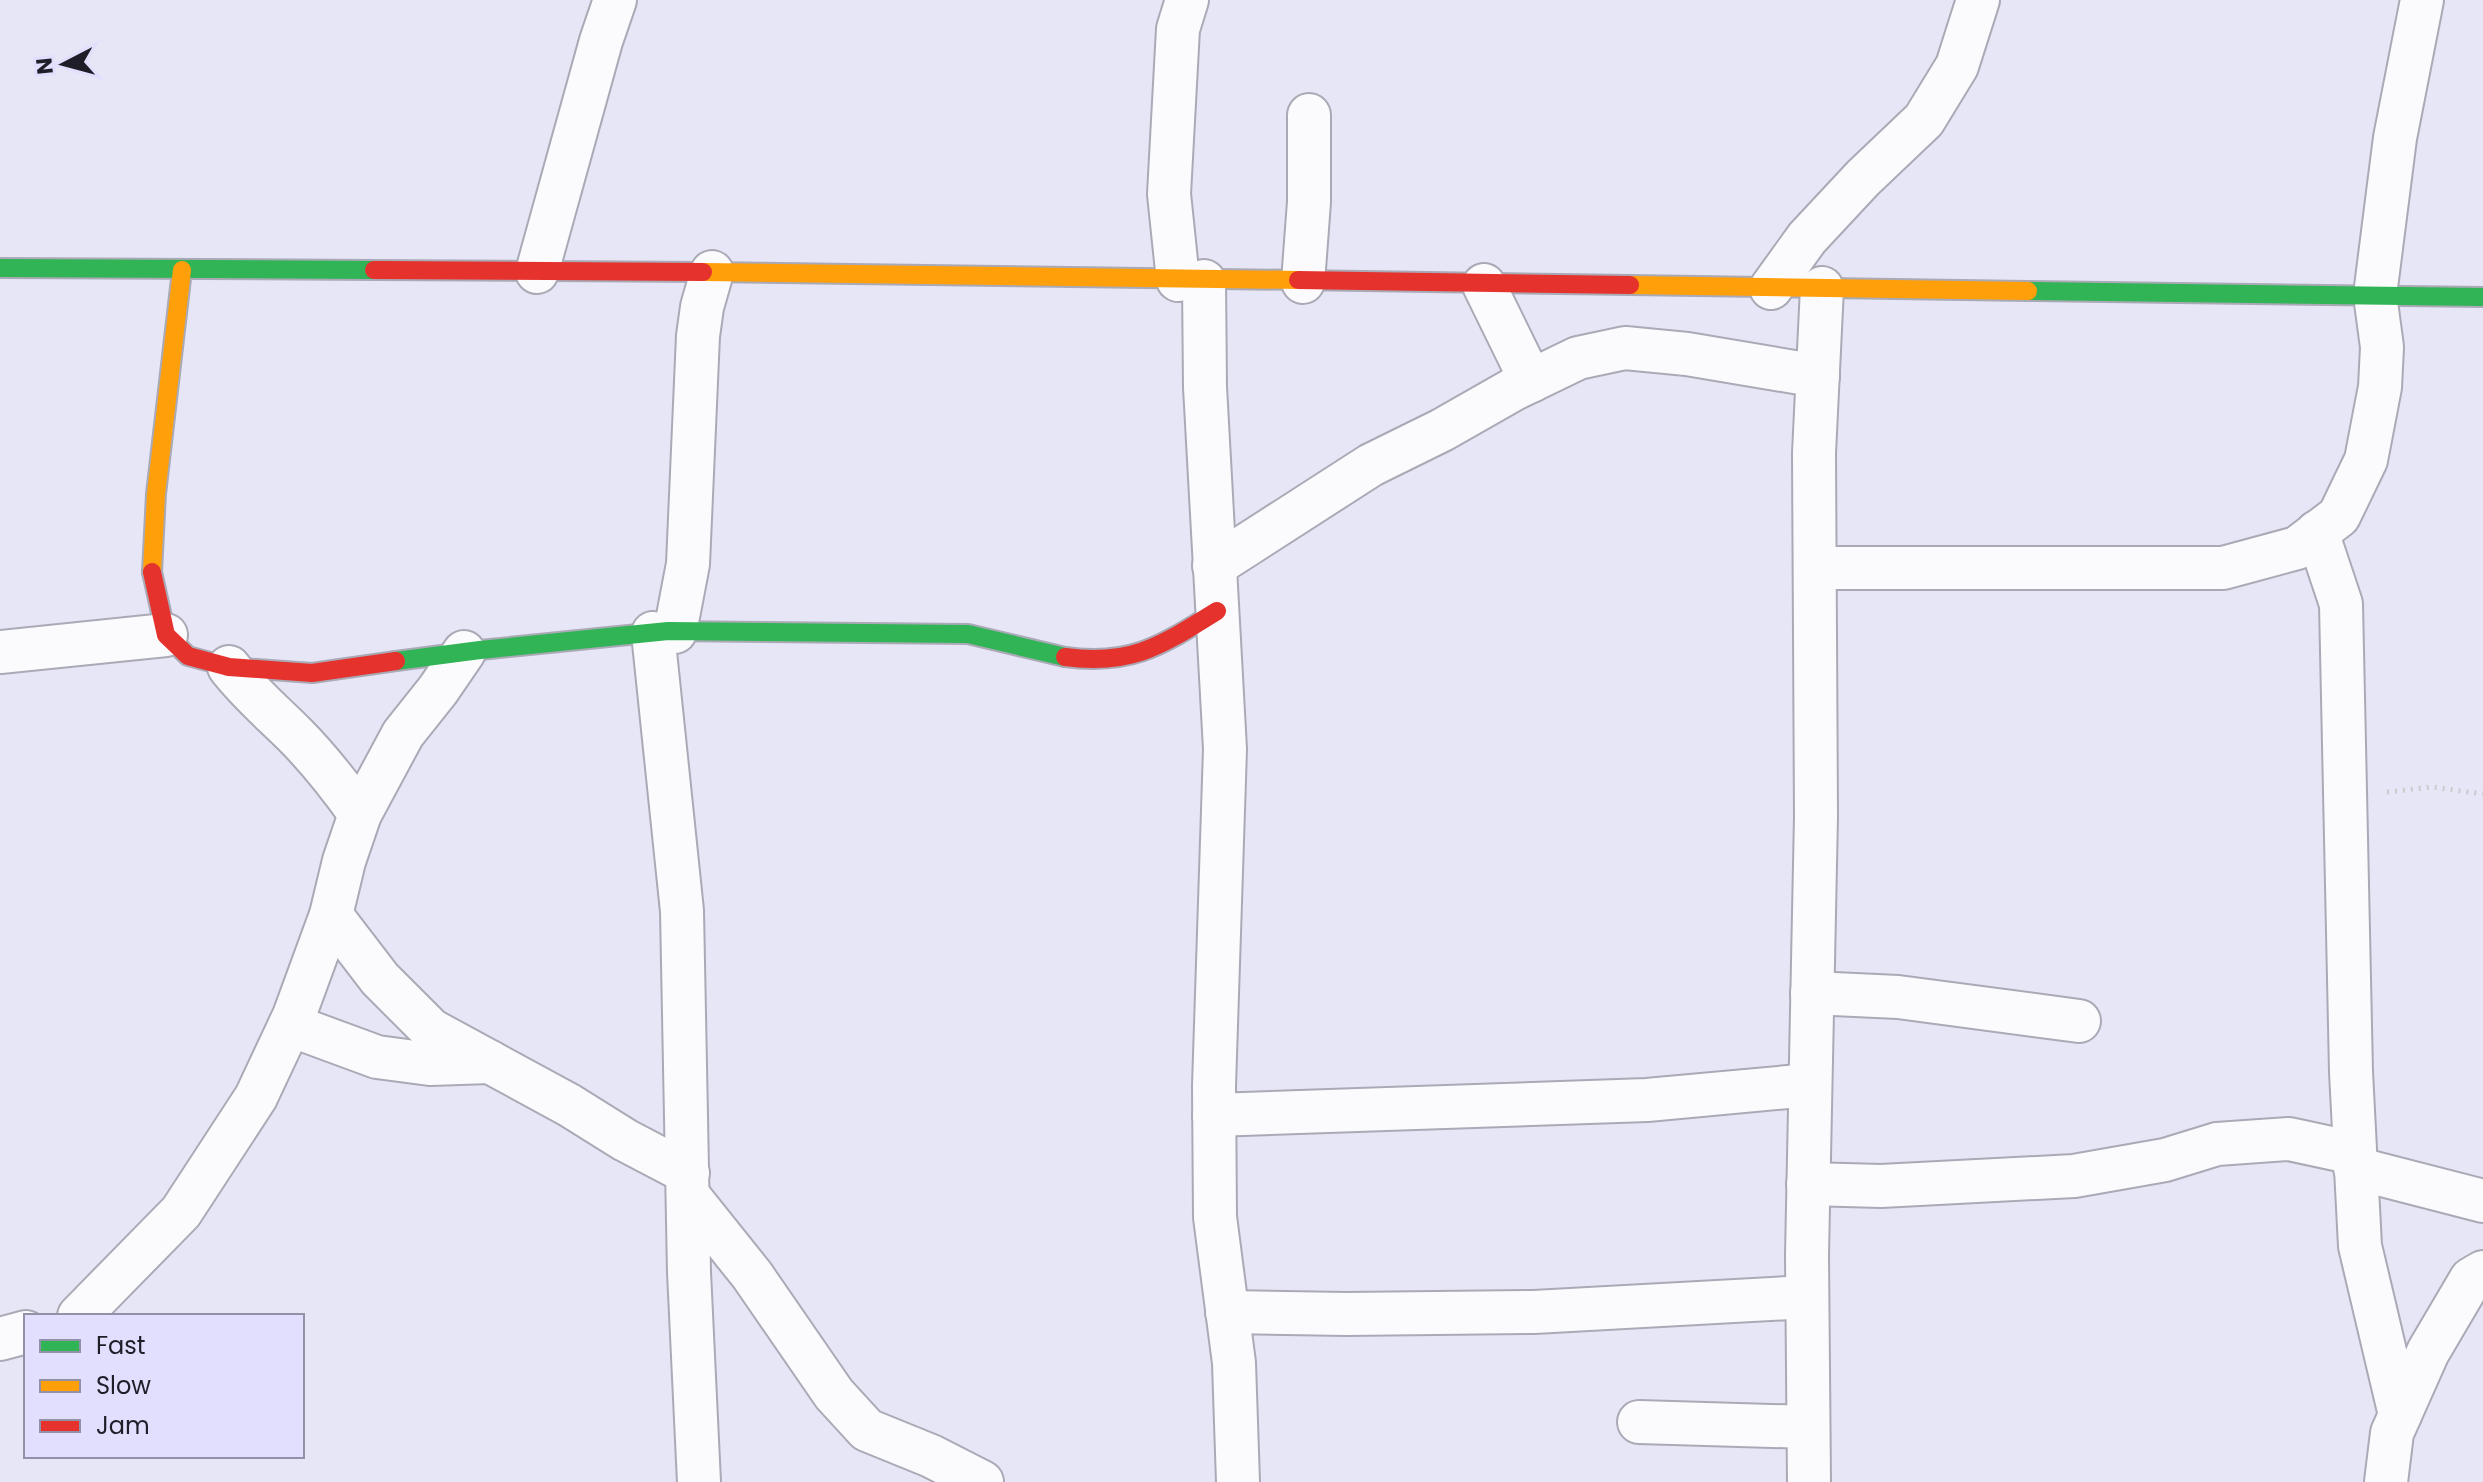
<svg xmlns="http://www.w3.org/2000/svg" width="2483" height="1482" font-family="Poppins,sans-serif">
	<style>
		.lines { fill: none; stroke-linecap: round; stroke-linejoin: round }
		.street-casing { stroke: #aaaab6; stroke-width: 46 }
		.fast-casing { stroke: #aaaab6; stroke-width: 22 }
		.slow-casing { stroke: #aaaab6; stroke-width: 22 }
		.jam-casing { stroke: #aaaab6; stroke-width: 22 }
		.path { stroke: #cbcacf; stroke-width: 5; stroke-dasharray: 2 6; stroke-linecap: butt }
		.street { stroke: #fbfbfe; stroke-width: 42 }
		.fast { stroke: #30b455; stroke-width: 18 }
		.slow { stroke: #ff9f0a; stroke-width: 18 }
		.jam { stroke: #e5322d; stroke-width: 18 }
	</style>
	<rect width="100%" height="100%" fill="#e7e6f6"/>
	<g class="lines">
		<defs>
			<g id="street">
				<polyline points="537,272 601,41 615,0"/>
				<polyline points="1178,280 1169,194 1178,29 1187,0"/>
				<polyline points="1204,281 1205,387 1225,749 1214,1086 1215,1217 1234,1363 1238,1482"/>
				<polyline points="1303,282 1309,202 1309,115"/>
				<polyline points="1484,285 1531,381"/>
				<polyline points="1771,288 1807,238 1863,178 1924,120 1957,66 1978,0"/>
				<polyline points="2317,532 2341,604 2351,1072 2360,1246 2400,1415"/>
				<polyline points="1214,566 1371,465 1442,430 1514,389 1578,358 1625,348 1687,354 1818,376"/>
				<polyline points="1815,568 2223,568 2297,548 2339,516 2366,460 2380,387 2382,347 2375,295 2395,138 2422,0"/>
				<polyline points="675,632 688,564 698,336 702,307 712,272"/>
				<polyline points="653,633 682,911 689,1272 699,1482"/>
				<polyline points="0,652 166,635"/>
				<path d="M229,667c20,26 43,45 66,68 25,25 45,51 65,79"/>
				<polyline points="331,915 380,979 431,1030 569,1105 625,1140 688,1173"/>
				<polyline points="1812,993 1898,997 2079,1021"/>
				<polyline points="290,1025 377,1057 430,1064 490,1062"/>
				<polyline points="1214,1115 1647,1100 1810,1085"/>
				<polyline points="2355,1168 2483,1201"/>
				<polyline points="1808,1184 1881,1186 2074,1176 2165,1160 2217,1144 2289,1139 2354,1153"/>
				<polyline points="688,1195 752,1275 834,1394 867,1430 931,1456 982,1482"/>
				<polyline points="1227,1312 1346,1314 1534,1312 1807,1297"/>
				<polyline points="79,1316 181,1212 256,1097 294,1016 331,915 344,861 360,814 403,734 438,690 464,652"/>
				<polyline points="0,1339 26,1332"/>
				<polyline points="1639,1422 1808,1427"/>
				<polyline points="1809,1482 1807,1255 1816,816 1814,453 1822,288"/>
				<polyline points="2386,1482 2392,1433 2428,1352 2471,1279 2483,1272"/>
			</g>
			<g id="fast">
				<polyline points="0,268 374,270"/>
				<polyline points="2028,291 2483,297"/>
				<polyline points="396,661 480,650 668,631 968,634 1065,657"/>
			</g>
			<g id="slow">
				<polyline points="703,272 1298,280"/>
				<polyline points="1630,285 2028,291"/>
				<polyline points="152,572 156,494 182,270"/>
			</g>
			<g id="jam">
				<polyline points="374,270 703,272"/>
				<polyline points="1298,280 1630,285"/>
				<polyline points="152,572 166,635 188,656 229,667 312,673 396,661"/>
				<path d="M1065,657c68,9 97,-12 152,-46"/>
			</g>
		</defs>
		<use href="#street" class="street-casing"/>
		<use href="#fast" class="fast-casing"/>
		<use href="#slow" class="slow-casing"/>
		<use href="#jam" class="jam-casing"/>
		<polyline class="path" points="2387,792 2432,787 2483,794"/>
		<use href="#street" class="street"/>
		<use href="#fast" class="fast"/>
		<use href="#slow" class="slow"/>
		<use href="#jam" class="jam"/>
	</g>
	<rect x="24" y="1314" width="280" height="144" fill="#e1dffd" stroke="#9391a8" stroke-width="2"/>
	<rect x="40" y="1340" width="40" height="12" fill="#30b455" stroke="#9391a8" stroke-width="2"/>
	<text x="96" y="1354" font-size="24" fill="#1e1d28">Fast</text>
	<rect x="40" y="1380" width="40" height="12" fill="#ff9f0a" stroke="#9391a8" stroke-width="2"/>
	<text x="96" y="1394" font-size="24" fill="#1e1d28">Slow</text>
	<rect x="40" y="1420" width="40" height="12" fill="#e5322d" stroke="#9391a8" stroke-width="2"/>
	<text x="96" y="1434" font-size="24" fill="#1e1d28">Jam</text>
	<g transform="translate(64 64) rotate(264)" stroke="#e1dffd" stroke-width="6" paint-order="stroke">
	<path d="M0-6L14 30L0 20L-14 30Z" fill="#1e1d28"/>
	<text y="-12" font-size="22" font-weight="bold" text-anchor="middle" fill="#1e1d28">N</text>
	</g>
</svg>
